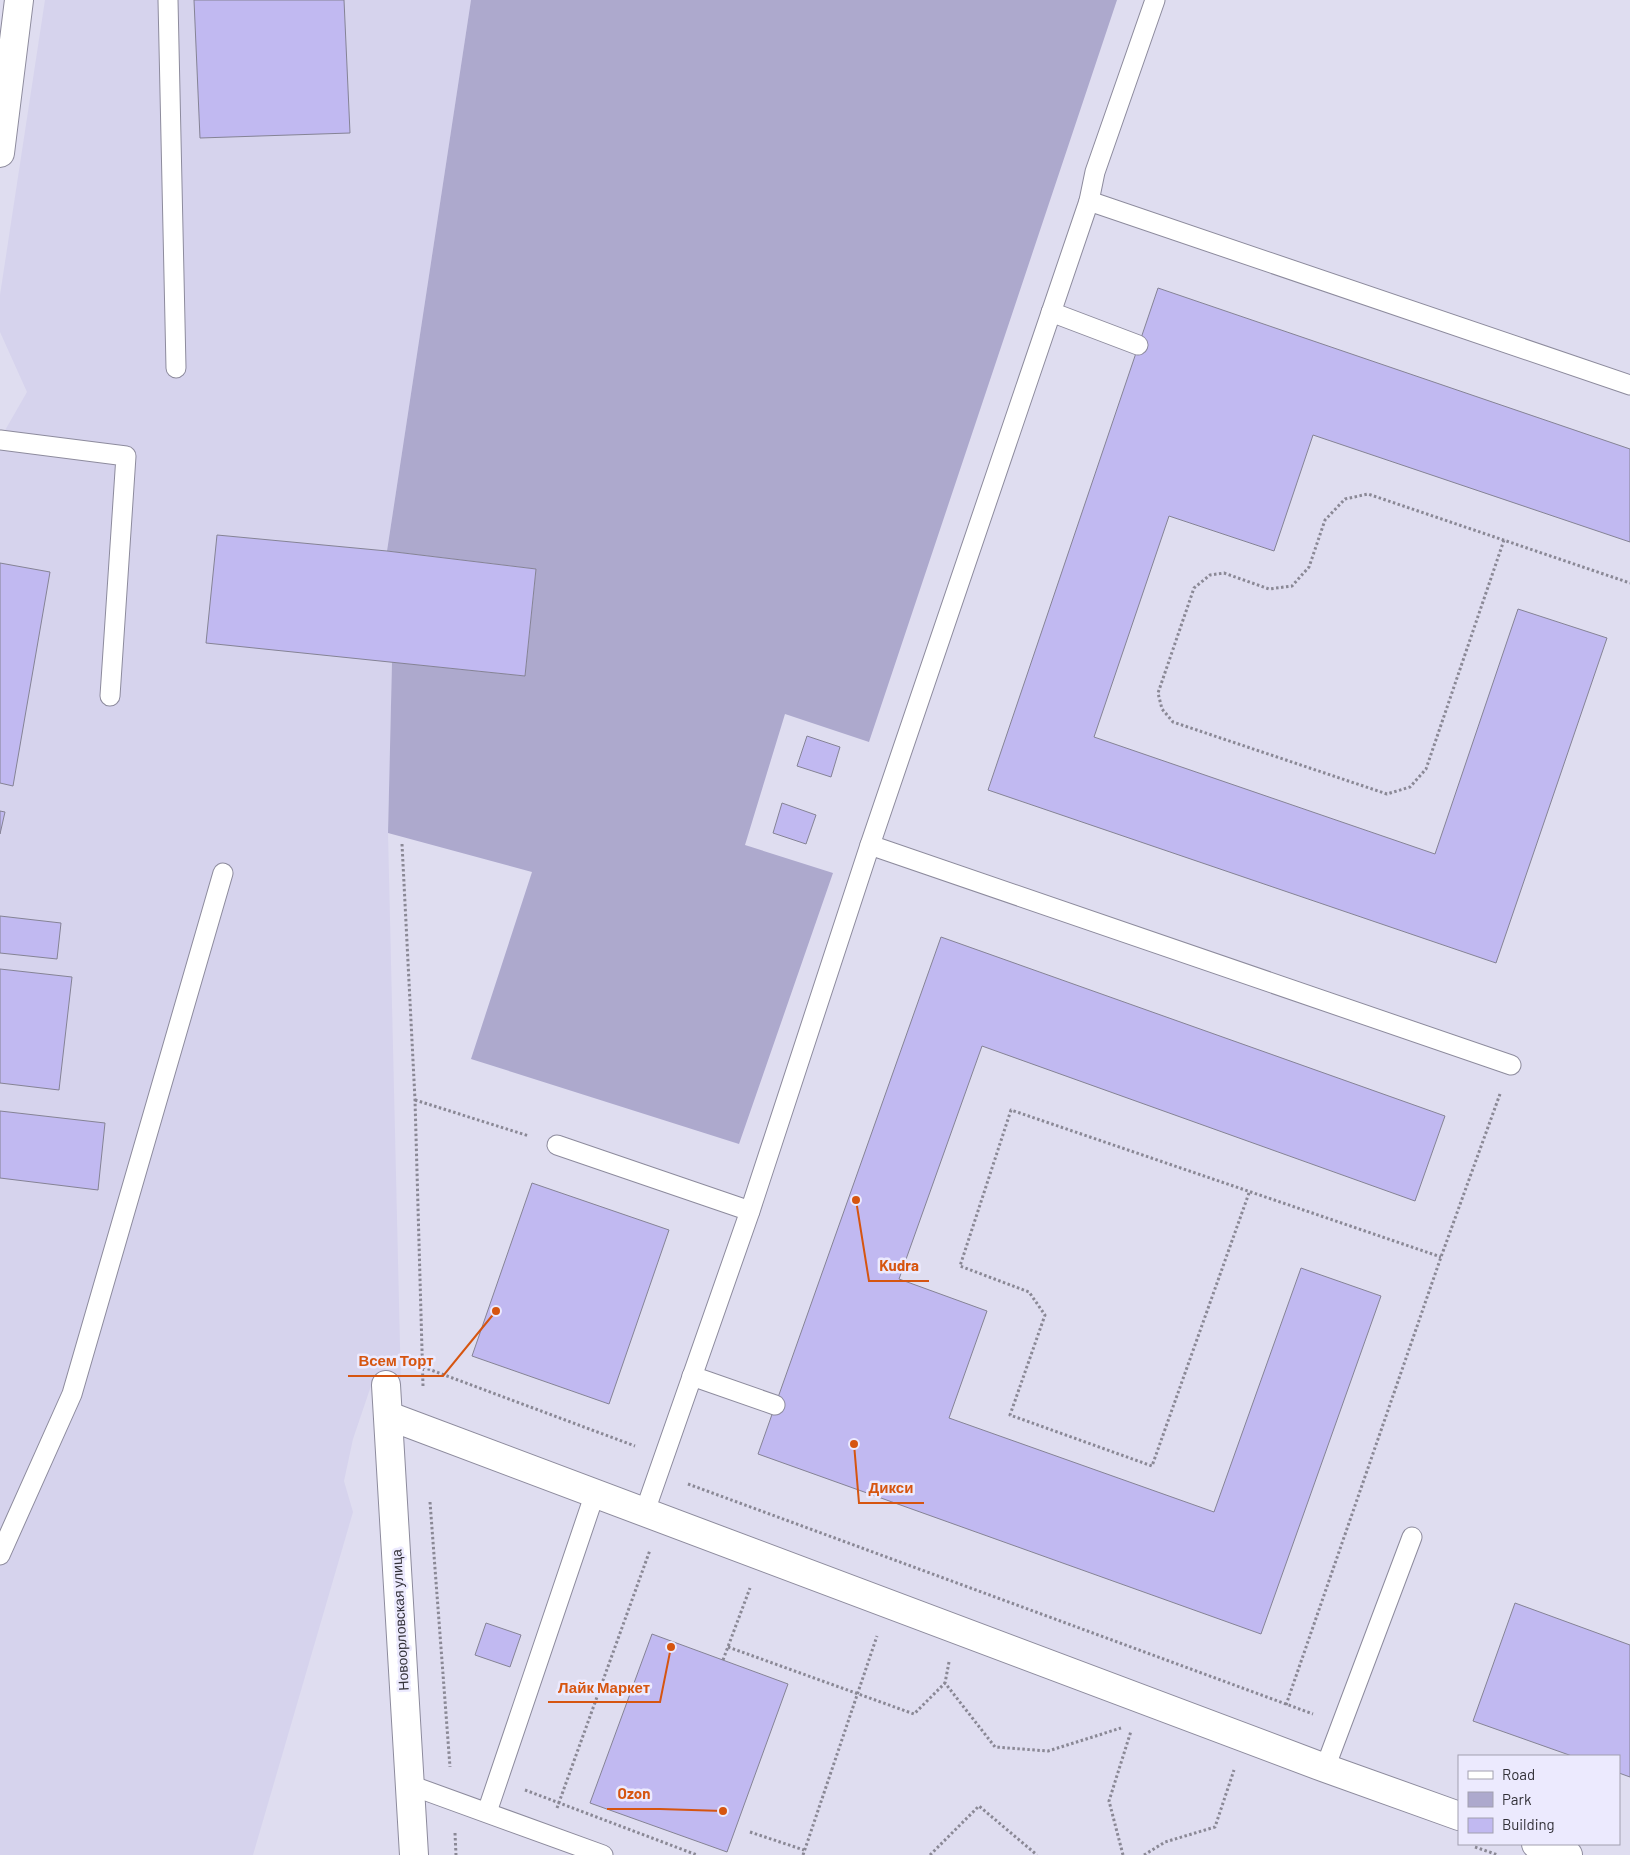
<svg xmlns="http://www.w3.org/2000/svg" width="1630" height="1855" font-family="Barlow,sans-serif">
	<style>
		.built { fill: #d6d3ed }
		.green { fill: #ada9cd }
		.building { fill: #c1b9f1; stroke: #858395 }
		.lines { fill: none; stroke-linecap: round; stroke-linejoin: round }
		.service-casing { stroke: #8d8b9d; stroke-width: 21 }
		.minor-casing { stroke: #8d8b9d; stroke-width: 30 }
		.path { stroke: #8a8895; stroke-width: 3; stroke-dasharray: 2.5 2.5; stroke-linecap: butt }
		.service { stroke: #fff; stroke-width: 19 }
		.minor { stroke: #fff; stroke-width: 28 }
		.labels { text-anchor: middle; stroke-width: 5; stroke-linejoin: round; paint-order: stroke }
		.street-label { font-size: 14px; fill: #323138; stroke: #eceafe }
		.leader { fill: none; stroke: #d65510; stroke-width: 2 }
		.callout-dot { fill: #d65510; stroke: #eceafe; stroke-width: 2 }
		.callout-label { font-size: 15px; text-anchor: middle; font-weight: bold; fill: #d65510; stroke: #eceafe; stroke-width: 5; stroke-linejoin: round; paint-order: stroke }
	</style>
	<rect width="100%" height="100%" fill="#dfddf0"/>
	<polygon class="built" points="45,0 471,0 387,551 536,569 525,676 392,662 388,833 401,1389 372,1383 353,1439 344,1481 353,1512 253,1855 0,1855 0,439 27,392 0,332 0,295"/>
	<polygon class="green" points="471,0 1117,0 869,742 785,714 745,845 833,873 739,1144 471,1059 532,872 388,833 392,662 525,676 536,569 387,551"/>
	<g class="building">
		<polygon points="194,0 344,0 350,133 200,138"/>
		<polygon points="1158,288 1630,449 1630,542 1313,435 1274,551 1169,516 1094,737 1435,854 1518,609 1607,638 1496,963 988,790"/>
		<polygon points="217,535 387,551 536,569 525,676 206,643"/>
		<polygon points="0,563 50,572 13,786 0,783"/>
		<polygon points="807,736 840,747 831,777 797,766"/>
		<polygon points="782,803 816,815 806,844 773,833"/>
		<polygon points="0,811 5,812 0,834"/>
		<polygon points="0,916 61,923 57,959 0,953"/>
		<polygon points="941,937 1445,1116 1415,1201 982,1046 899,1279 987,1311 949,1418 1214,1512 1301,1268 1381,1296 1261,1634 758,1454"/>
		<polygon points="0,969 72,977 59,1090 0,1083"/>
		<polygon points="0,1111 105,1123 98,1190 0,1178"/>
		<polygon points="532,1183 669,1230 609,1404 472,1356"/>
		<polygon points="1515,1603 1630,1645 1630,1777 1619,1773 1619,1756 1572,1756 1473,1721"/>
		<polygon points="486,1623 521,1635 510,1667 475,1655"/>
		<polygon points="652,1634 788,1684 727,1852 590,1803"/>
	</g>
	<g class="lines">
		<defs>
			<g id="service">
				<polyline points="168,0 176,368"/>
				<polyline points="1089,201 1630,385"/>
				<polyline points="1051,312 1138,345"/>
				<polyline points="0,440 126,456 110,696"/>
				<polyline points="870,845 1511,1065"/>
				<polyline points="557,1145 750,1211"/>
				<polyline points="692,1376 775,1405"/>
				<polyline points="645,1511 750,1211 870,845 1089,201 1095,172 1155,0"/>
				<polyline points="0,1555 72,1394 223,873"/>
				<polyline points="1325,1768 1412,1537"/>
				<polyline points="410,1785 603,1855"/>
				<polyline points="487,1812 595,1493"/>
			</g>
			<g id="minor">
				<polyline points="0,153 19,0"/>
				<polyline points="386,1385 414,1855"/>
				<polyline points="389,1416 1325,1768 1459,1816"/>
				<polyline points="1536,1844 1568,1855"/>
			</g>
		</defs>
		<use href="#service" class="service-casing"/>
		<use href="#minor" class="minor-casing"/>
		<g class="path">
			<polyline points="1504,540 1426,769 1410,787 1387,794 1173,722 1162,709 1158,693 1194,588 1210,575 1224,573 1269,589 1292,586 1309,567 1325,520 1345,499 1368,494 1630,583"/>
			<polyline points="402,844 415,1100 423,1386"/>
			<polyline points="415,1100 529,1136"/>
			<polyline points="1249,1193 1152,1466 1010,1415 1045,1315 1029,1292 960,1266 1011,1110 1441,1257"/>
			<polyline points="423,1367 635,1446"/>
			<polyline points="688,1484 1313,1714"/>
			<polyline points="430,1502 450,1767"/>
			<polyline points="728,1647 914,1714 945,1683"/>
			<polyline points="723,1660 750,1588"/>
			<polyline points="949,1662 945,1683 995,1747 1048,1751 1121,1728"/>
			<polyline points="1286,1705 1441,1257 1500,1094"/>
			<polyline points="525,1790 697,1855"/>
			<polyline points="557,1808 650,1550"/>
			<polyline points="750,1832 804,1850"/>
			<polyline points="455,1833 456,1855"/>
			<polyline points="1475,1847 1498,1855"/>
			<polyline points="803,1855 877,1636"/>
			<polyline points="930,1855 979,1806 1037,1855"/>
			<polyline points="1123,1855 1109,1801 1131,1731"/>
			<polyline points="1144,1855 1165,1842 1215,1827 1234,1770"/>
		</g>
		<use href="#service" class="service"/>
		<use href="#minor" class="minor"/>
	</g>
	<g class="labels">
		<g class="street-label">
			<text transform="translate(400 1620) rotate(-93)" y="5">Новоорловская улица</text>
		</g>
	</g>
	<path class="leader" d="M856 1200L869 1281H929M496 1311L443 1376H348M854 1444L859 1503H924M671 1647L660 1702H548M723 1811L660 1809H607"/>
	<g class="callout-dot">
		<circle cx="856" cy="1200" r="5"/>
		<circle cx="496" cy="1311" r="5"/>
		<circle cx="854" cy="1444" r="5"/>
		<circle cx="671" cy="1647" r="5"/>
		<circle cx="723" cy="1811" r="5"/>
	</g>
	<g class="callout-label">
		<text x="899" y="1271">Kudra</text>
		<text x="396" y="1366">Всем Торт</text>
		<text x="891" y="1493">Дикси</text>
		<text x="604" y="1693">Лайк Маркет</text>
		<text x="634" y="1799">Ozon</text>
	</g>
	<rect x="1458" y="1755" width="162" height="90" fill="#eceafe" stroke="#a2a0af"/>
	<rect x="1468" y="1771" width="25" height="8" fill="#ffffff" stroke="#a2a0af"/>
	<text x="1502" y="1780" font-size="15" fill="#323138">Road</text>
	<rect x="1468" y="1792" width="25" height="15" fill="#ada9cd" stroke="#a2a0af"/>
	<text x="1502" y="1805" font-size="15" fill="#323138">Park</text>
	<rect x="1468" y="1818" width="25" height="15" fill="#c1b9f1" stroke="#a2a0af"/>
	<text x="1502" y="1830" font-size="15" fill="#323138">Building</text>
</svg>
